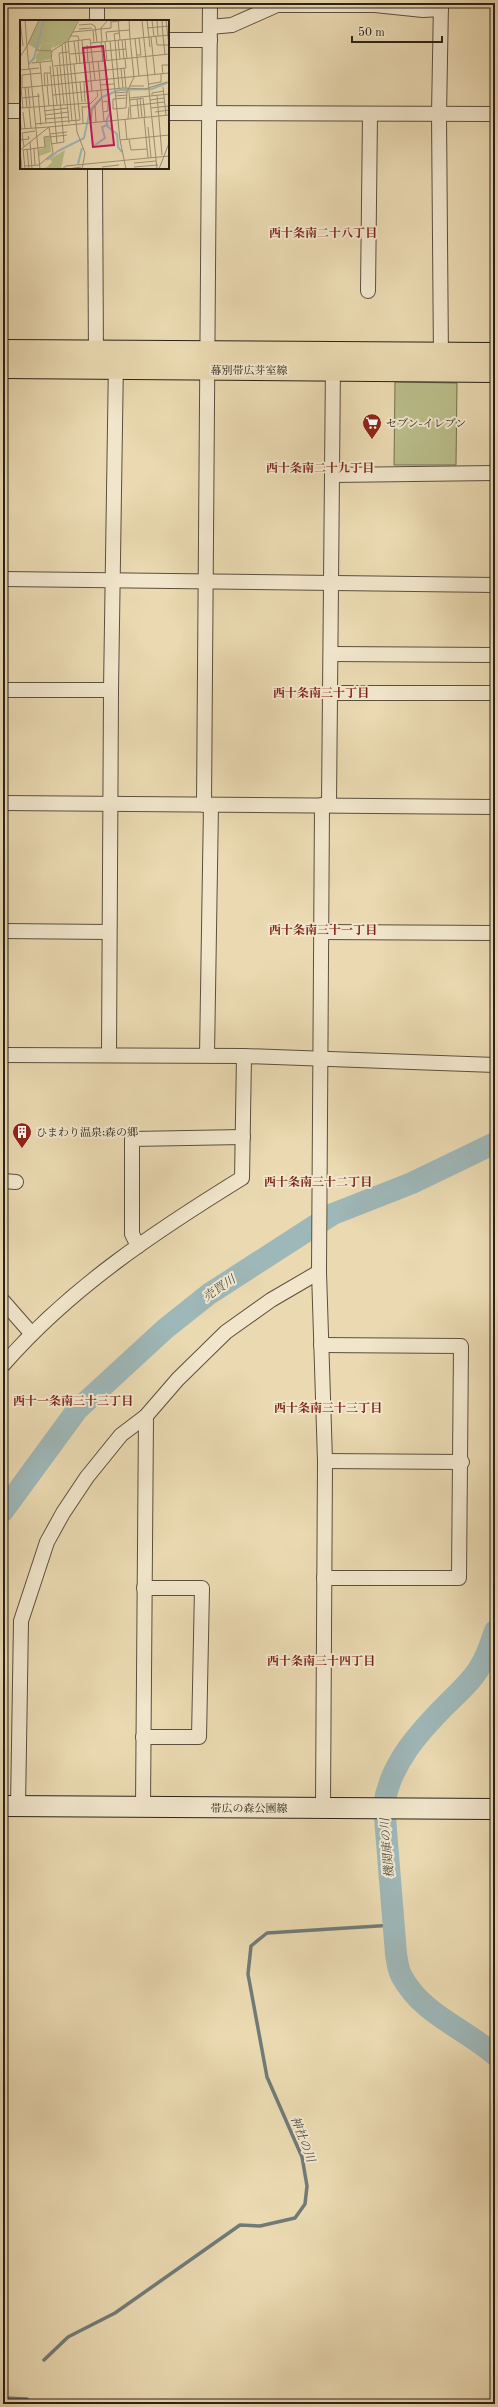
<svg xmlns="http://www.w3.org/2000/svg" width="498" height="2407" font-family="'Old Standard TT','Noto Serif JP',serif">
	<style>
		.green { fill: #babe8a; stroke: #727050 }
		.lines { fill: none; stroke-linecap: round; stroke-linejoin: round }
		.stream { stroke: #707b78; stroke-width: 3.5 }
		.river { stroke: #9eb7b8; stroke-width: 22 }
		.minor-casing { stroke: #5b4f3e; stroke-width: 16 }
		.secondary-casing { stroke: #2b2117; stroke-width: 22 }
		.primary-casing { stroke: #2b2117; stroke-width: 24 }
		.minor { stroke: #f1e6cc; stroke-width: 14 }
		.secondary { stroke: #f1e6cc; stroke-width: 20 }
		.primary { stroke: #ead9b1; stroke-width: 22 }
		.labels { text-anchor: middle; stroke-width: 4; stroke-linejoin: round; paint-order: stroke }
		.street-label { font-size: 11px; fill: #2b2117; stroke: #f1e6cc }
		.poi-label { font-size: 11px; fill: #2b2117; stroke: #f1e6cc; text-anchor: start }
		.neighbourhood-label { font-size: 12px; font-weight: bold; fill: #7a1f14; stroke: #f1e6cc }
		.water-label { font-size: 12px; font-style: italic; fill: #4e4e47; stroke: #f1e6cc }
		.inset-river { fill: none; stroke: #9eb7b8; stroke-width: 2 }
		.inset-road { fill: none; stroke: #9e8f73; stroke-width: 1 }
		.view { fill: #c2185b; fill-opacity: 0.15; stroke: #c2185b; stroke-width: 2 }
		.inset-edge { fill: none; stroke: #2b2117; stroke-width: 2 }
	</style>
	<rect width="100%" height="100%" fill="#ead9b1"/>
	<filter id="stains"><feTurbulence type="fractalNoise" baseFrequency=".005" numOctaves="4"/><feColorMatrix values="0 0 0 0 .2 0 0 0 0 .09 0 0 0 0 .02 0 0 0 .5 -.17"/></filter>
	<radialGradient id="worn" r=".72"><stop offset=".6" stop-color="#630" stop-opacity="0"/><stop offset="1" stop-color="#630" stop-opacity=".3"/></radialGradient>
	<polygon class="green" points="395,382 457,383 456,465 394,465"/>
	<g class="lines">
		<g class="stream">
			<polyline points="44,2360 68,2337 115,2313 240,2225 260,2226 295,2218 305,2204 307,2186 302,2157 267,2077 248,1974 251,1946 267,1933 394,1925"/>
			<polyline points="3,2398 27,2399"/>
		</g>
		<g class="river">
			<polyline points="3,1511 77,1410 165,1329 209,1294 333,1214 412,1183 495,1143"/>
			<path d="M495,1631c-4,11 -8,24 -14,34 -8,15 -22,27 -34,39 -28,28 -57,60 -63,101l12,149c1,6 2,15 5,21 20,39 63,53 94,80"/>
		</g>
		<defs>
			<g id="minor">
				<polyline points="97,21 97,3"/>
				<polyline points="210,27 232,25 277,5 375,5 423,10 441,9"/>
				<polyline points="168,40 210,40"/>
				<polyline points="3,111 21,111"/>
				<polyline points="168,113 495,114"/>
				<polyline points="95,168 96,360"/>
				<polyline points="368,291 370,114"/>
				<polyline points="441,361 439,114 441,3"/>
				<polyline points="333,475 495,473"/>
				<polyline points="3,579 495,585"/>
				<polyline points="331,654 495,655"/>
				<polyline points="3,690 111,690"/>
				<polyline points="330,693 495,693"/>
				<polyline points="3,803 495,807"/>
				<polyline points="329,804 333,363"/>
				<polyline points="204,805 210,3"/>
				<polyline points="322,805 319,1272 325,1461 323,1808"/>
				<polyline points="3,931 109,932"/>
				<polyline points="321,932 495,933"/>
				<polyline points="3,1055 244,1056 495,1065"/>
				<polyline points="109,1055 111,690 116,360"/>
				<polyline points="207,1055 211,805"/>
				<polyline points="3,1181 16,1182"/>
				<polyline points="138,1246 132,1234 132,1139 243,1137"/>
				<polyline points="3,1301 31,1333"/>
				<polyline points="321,1345 461,1346 459,1578 324,1578"/>
				<path d="M3,1365c67,-77 153,-134 239,-187l2,-122"/>
				<polyline points="325,1461 462,1462"/>
				<polyline points="143,1737 199,1737 202,1588 144,1588"/>
				<polyline points="18,1807 21,1621 47,1542 63,1513 87,1477 121,1435 146,1416 178,1379 226,1332 271,1300 319,1272"/>
				<polyline points="143,1807 146,1416"/>
			</g>
			<polyline id="secondary" points="3,1806 495,1809"/>
			<g id="primary">
				<polyline points="3,351 495,354"/>
				<polyline points="3,367 495,371"/>
			</g>
		</defs>
		<use href="#minor" class="minor-casing"/>
		<use href="#secondary" class="secondary-casing"/>
		<use href="#primary" class="primary-casing"/>
		<use href="#minor" class="minor"/>
		<use href="#secondary" class="secondary"/>
		<use href="#primary" class="primary"/>
	</g>
	<defs>
		<symbol id="supermarket-pin" viewBox="-11 -11 22 30"><path d="M0 17L-7.5 6A9.5 9.5 0 1 1 7.5 6Z" fill="#8f2418" stroke="#f1e6cc"/><path d="M-6-5.5h2.5l.6 2H6L4.5 2H-2.5L-4.4-4H-6ZM-1.5 3.2a1.3 1.3 0 1 0 .1 0ZM3 3.2a1.3 1.3 0 1 0 .1 0Z" fill="#fff"/></symbol>
		<symbol id="building-pin" viewBox="-11 -11 22 30"><path d="M0 17L-7.5 6A9.5 9.5 0 1 1 7.5 6Z" fill="#8f2418" stroke="#f1e6cc"/><path d="M-4-6H4V6H1V3H-1V6H-4ZM-2.5-4.3h1.7v1.8h-1.7ZM.8-4.3h1.7v1.8H.8ZM-2.5-1h1.7V.8h-1.7ZM.8-1h1.7V.8H.8Z" fill="#fff"/></symbol>
	</defs>
	<g fill-rule="evenodd">
		<use href="#supermarket-pin" x="361" y="412" width="22" height="30"/>
		<use href="#building-pin" x="11" y="1121" width="22" height="30"/>
	</g>
	<g class="labels">
		<g class="street-label">
			<text x="249" y="374">幕別帯広芽室線</text>
			<text x="249" y="1812">帯広の森公園線</text>
		</g>
		<g class="poi-label">
			<text x="386" y="427">セブン-イレブン</text>
			<text x="36" y="1136">ひまわり温泉;森の郷</text>
		</g>
		<g class="neighbourhood-label">
			<text x="323" y="237">西十条南二十八丁目</text>
			<text x="320" y="472">西十条南二十九丁目</text>
			<text x="321" y="697">西十条南三十丁目</text>
			<text x="323" y="934">西十条南三十一丁目</text>
			<text x="318" y="1186">西十条南三十二丁目</text>
			<text x="73" y="1405">西十一条南三十三丁目</text>
			<text x="328" y="1412">西十条南三十三丁目</text>
			<text x="321" y="1665">西十条南三十四丁目</text>
		</g>
		<g class="water-label">
			<text transform="translate(219 1288) rotate(-34)" y="4">売買川</text>
			<text transform="translate(387 1848) rotate(-95)" y="4">機関庫の川</text>
			<text transform="translate(303 2139) rotate(69)" y="4">神社の川</text>
		</g>
	</g>
	<g transform="translate(20 20)">
		<rect width="149" height="149" fill="#ead9b1"/>
		<path d="M19,0h39l-10,21 -15,7 1,-5 -12,1 -4,6 -10,-6zM24,117h6l1,15 -12,4v-7l6,-1z" fill="#babe8a"/>
		<path d="M45,130l-4,19h-19l5,-2 5,-5 -2,-3z" fill="#babe8a"/>
		<path d="M34,23l-3,7v9l-15,3v-6l6,-12z" fill="#babe8a"/>
		<path class="inset-river" d="M9,44l5,-6 10,-38M92,72l-3,4 1,17 -4,8 2,6 9,7 1,13 4,5M75,125l10,-7 -3,-11 5,-2M27,140l11,-9 26,-13 6,-28 12,-13 17,-7 33,-1 17,-7M58,144l4,-16"/>
		<path class="inset-road" d="M0,0l3,26M59,0l-11,21 9,91 8,21 -3,16M98,0l2,20M109,0l1,19M122,0l15,149M127,0l3,27M132,0l2,17M137,0l1,16M142,0l1,16M146,0l3,26M91,2l15,-2M59,5l12,-1 4,2 2,16M127,8l22,-2M59,9l13,-1M73,9l1,14M80,9l11,-1v-8M81,9l1,13M74,10l6,-1 8,-9M53,12l20,-2M50,16h8l1,4M131,17l4,38M136,17l1,8h7l-1,-9M115,19l4,37M62,20l2,23M98,20l2,19M102,20l2,19M105,20l2,19M54,21l3,23M58,21l2,23M87,21l-1,-9 23,-2M90,21l10,99 6,29M95,21l4,47M95,21l-1,-7 5,-1M45,22l2,22M81,22l2,20M85,22l2,19M71,23l78,-8M42,25l7,78M67,25l1,18M16,30l16,1 14,-9 24,-3 5,41M50,34l56,-5M117,35h4l-2,-17M145,35l-1,-10h5M0,37l7,-11 -2,-26M32,40l5,45M78,41l2,19M85,41l3,29M69,42l3,29M12,43l19,-2 1,-10M40,45l-1,-12 10,-1M47,45l5,56M30,46l7,77M34,46l115,-12M40,46l4,38M104,48l2,20M9,49l-2,-23 12,-26M10,49l10,100M101,49l2,19M0,50l19,-2M27,53l1,12M143,54l-1,-9h7M31,56l75,-8 -1,-9M80,60l4,41M60,62l2,20M64,62l1,20M129,64l12,-2v-8M25,65l-1,-12h7M27,65l2,21M80,65l14,-1M110,66h14M2,67v-12l19,-2M5,67l2,21M8,67l2,20M143,67l3,28M0,68l149,-15M1,68l2,20M109,71l2,27M18,73l3,32M95,73l12,-1M33,75l70,-7 22,1 22,-7M132,75v-2l12,-2M137,75l5,60M95,76l12,-1M130,76l19,-2M2,78l18,-2M106,78l-13,1v10l13,-1 1,-16 7,-15 -4,-38M109,78l21,-2M120,78l2,19M117,79l6,-1 2,19M109,80l8,-1 2,19M130,80l14,-2M82,82l6,-1v10l-5,1M62,86l1,17M75,86l1,16M110,86l35,-4M62,87h5l11,-11 -1,-5M0,88l70,-5M9,88l2,20M131,88l18,-2M24,91l24,-3M3,92l2,17M135,92l14,-2M0,94l1,15M25,95l24,-3M124,97l4,41M25,99l24,-2M105,99l2,21M108,99l1,-12M71,102l1,-12 9,-11M26,103l34,-3 -6,-56M15,104l11,-1 -6,-61M128,107l3,31M0,109l29,-2 4,26 -14,12 -14,1M30,114l17,-2M30,117l17,-2M109,119l2,11 16,-1M0,120l9,-1 -1,-3M100,120l49,-5M10,122l2,27M31,124l13,-2 -7,-75M4,127l-2,-14 13,-2M3,129l2,20M7,129l2,20M14,129l1,16M0,130l2,19M0,130l29,-23 120,-12M3,130l22,-3 -1,-10 6,-1M114,143l22,-2M82,147l17,-2M114,147l24,-2M42,149l4,-3 103,-10M48,149l13,-2M139,149l10,-26"/>
		<path class="view" d="M83,26l11,99 -21,2 -10,-99z"/>
		<rect width="149" height="149" class="inset-edge"/>
	</g>
	<rect width="498" height="2407" fill="none" stroke="#ead9b1" stroke-width="16"/>
	<rect x="4" y="4" width="490" height="2399" fill="none" stroke="#2b2117" stroke-width="2"/>
	<rect x="8" y="8" width="482" height="2391" fill="none" stroke="#2b2117"/>
	<path d="M352 36v6h90v-6" fill="none" stroke="#2b2117" stroke-width="2"/>
	<text x="358" y="36" font-size="12" fill="#2b2117" stroke="#f1e6cc" stroke-width="3" paint-order="stroke">50 m</text>
	<rect width="100%" height="100%" filter="url(#stains)"/>
	<rect width="100%" height="100%" fill="url(#worn)"/>
</svg>
